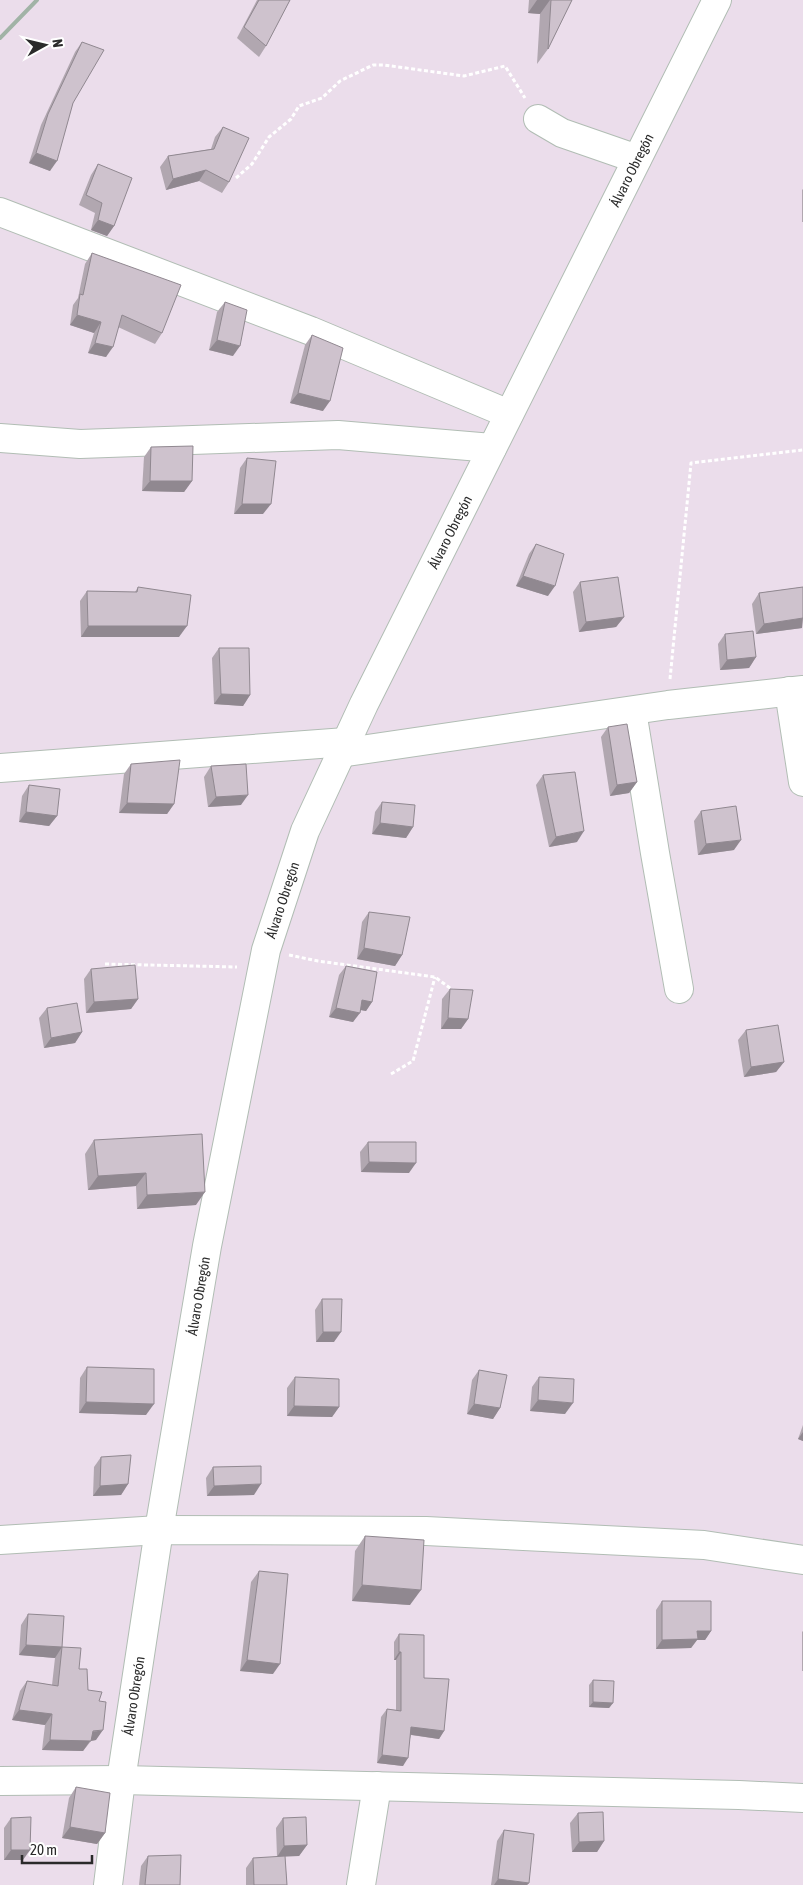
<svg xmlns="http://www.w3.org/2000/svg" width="803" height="1885" font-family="'Asap Condensed',sans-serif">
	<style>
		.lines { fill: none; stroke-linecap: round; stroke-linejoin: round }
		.minor-casing { stroke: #b1bdb4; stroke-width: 30 }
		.path { stroke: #fff; stroke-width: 3; stroke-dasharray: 4 2.5; stroke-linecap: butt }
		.minor { stroke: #fff; stroke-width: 28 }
		.rail { stroke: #a1b3a6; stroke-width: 4 }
		.wall { fill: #b1a7b0 }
		.shaded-wall { fill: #908890 }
		.building { fill: #cec2cd; stroke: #908890 }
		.labels { text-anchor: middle; stroke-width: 4.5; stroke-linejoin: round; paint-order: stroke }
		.street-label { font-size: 14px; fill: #2a2a2a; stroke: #fff }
	</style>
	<rect width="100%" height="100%" fill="#ebddeb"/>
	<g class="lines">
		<defs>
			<g id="minor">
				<polyline points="538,119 562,133 637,159"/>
				<polyline points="0,212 311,331 509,414"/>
				<polyline points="0,438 80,444 338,435 492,448"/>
				<polyline points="789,691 803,782"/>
				<polyline points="632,711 655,853 679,989"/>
				<polyline points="340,753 668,705 803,690"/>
				<polyline points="0,768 346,742"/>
				<polyline points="0,1540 159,1530 426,1531 704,1545 803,1560"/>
				<polyline points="0,1781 121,1780 739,1795 803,1798"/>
				<path id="s1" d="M108,1885l13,-105 38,-250 48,-284 59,-296 39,-119 59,-127 353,-704"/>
				<polyline points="361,1885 377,1786"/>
			</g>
		</defs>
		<use href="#minor" class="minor-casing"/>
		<g class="path">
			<polyline points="236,178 252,164 269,137 291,119 299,106 322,98 340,81 373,65 384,65 464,76 505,66 525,98"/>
			<polyline points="670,679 691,463 803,450"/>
			<polyline points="289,955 318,961 435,977 454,991"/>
			<polyline points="105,964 237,967"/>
			<polyline points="391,1074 413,1061 435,977"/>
		</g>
		<use href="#minor" class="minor"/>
		<polyline class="rail" points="0,38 37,0"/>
	</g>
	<g class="wall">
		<polygon points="257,0 290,0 266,46 259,57 237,38"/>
		<polygon points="529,0 572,0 548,49 537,64 540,14 528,13"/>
		<polygon points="82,42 73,103 50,171 29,163 41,125 75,52"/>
		<polygon points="223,127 229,182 222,193 199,181 166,190 160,167 168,156 211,149 215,137"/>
		<polygon points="98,164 114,226 107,236 91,230 95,213 79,205 91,175"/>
		<polygon points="803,189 803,222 802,222 802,190"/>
		<polygon points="92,253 162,333 155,344 118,327 106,357 88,353 94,333 70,325 73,305 78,298 85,264"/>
		<polygon points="225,302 233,356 209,350 217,312"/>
		<polygon points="312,335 323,411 290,403 305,345"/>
		<polygon points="151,447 192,481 184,492 142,491 144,457"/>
		<polygon points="247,458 263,514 234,514 240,468"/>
		<polygon points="536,544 548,596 516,586 529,554"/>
		<polygon points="580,582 624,617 616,627 579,632 573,592"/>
		<polygon points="138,587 179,637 81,637 80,601 87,591 135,592"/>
		<polygon points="803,587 802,628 756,634 752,604 759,593"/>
		<polygon points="725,634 756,657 749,668 720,670 718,644"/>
		<polygon points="219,648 250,695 243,706 214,704 212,658"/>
		<polygon points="608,727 637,782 629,793 610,796 601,737"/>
		<polygon points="131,764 174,804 167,814 119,813 124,774"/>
		<polygon points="211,766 241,805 208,807 204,777"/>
		<polygon points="543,775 577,842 549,847 536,785"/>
		<polygon points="29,785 57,816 49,826 19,822 22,796"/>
		<polygon points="382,802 413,827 406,838 372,834 375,812"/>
		<polygon points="701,811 734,850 698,855 694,821"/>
		<polygon points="369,912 402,955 395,966 357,959 362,922"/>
		<polygon points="346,966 372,1002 366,1011 360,1010 353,1022 329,1017 339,975"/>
		<polygon points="91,969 138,999 131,1009 86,1013 84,979"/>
		<polygon points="450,989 468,1019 461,1029 441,1029 442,999"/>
		<polygon points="47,1008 82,1032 75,1043 44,1048 39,1018"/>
		<polygon points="746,1030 784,1062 776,1072 744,1077 738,1040"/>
		<polygon points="94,1140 196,1205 137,1209 136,1186 88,1190 85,1154"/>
		<polygon points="368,1142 409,1173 361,1172 360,1152"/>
		<polygon points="322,1299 334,1342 316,1342 315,1310"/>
		<polygon points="87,1367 146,1415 79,1413 80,1378"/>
		<polygon points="479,1370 500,1408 493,1419 467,1414 472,1380"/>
		<polygon points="295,1377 339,1407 332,1417 287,1416 287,1388"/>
		<polygon points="539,1377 565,1414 530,1411 532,1387"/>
		<polygon points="803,1425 803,1441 798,1439"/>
		<polygon points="101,1457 128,1484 121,1495 93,1496 94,1467"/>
		<polygon points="213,1467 254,1495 207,1496 206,1478"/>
		<polygon points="365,1536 410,1605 352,1601 355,1551"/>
		<polygon points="259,1571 273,1674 240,1671 251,1582"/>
		<polygon points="662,1601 711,1631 705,1640 697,1640 691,1648 656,1649 656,1610"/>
		<polygon points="28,1614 62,1647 79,1669 88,1690 99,1701 96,1740 91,1741 83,1751 42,1750 45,1725 12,1720 20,1691 27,1681 52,1685 55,1658 19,1655 21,1625"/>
		<polygon points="803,1631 803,1671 802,1671 802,1632"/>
		<polygon points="399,1634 424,1678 444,1731 439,1739 411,1735 403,1766 377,1763 381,1717 387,1709 396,1710 396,1660 394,1660 394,1642"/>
		<polygon points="593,1680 613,1703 609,1708 589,1707 589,1685"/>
		<polygon points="76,1787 105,1833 97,1844 62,1838 69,1798"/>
		<polygon points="578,1813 604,1841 597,1852 572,1852 570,1823"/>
		<polygon points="11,1818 23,1860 4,1860 4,1828"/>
		<polygon points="283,1818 307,1845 299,1856 285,1856 287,1885 246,1885 246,1868 253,1858 277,1857 276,1828"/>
		<polygon points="504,1830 529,1883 527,1885 491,1885 497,1841"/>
		<polygon points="148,1856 180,1885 139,1885 141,1866"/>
	</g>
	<g class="shaded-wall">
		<polygon points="537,0 550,0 540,14 528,13"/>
		<polygon points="36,153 57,161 50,171 29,163"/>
		<polygon points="206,170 199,181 166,190 173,179"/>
		<polygon points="98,220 114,226 107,236 91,230"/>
		<polygon points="77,315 101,322 94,333 70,325"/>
		<polygon points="217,340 240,346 233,356 209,350"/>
		<polygon points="95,343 113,347 106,357 88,353"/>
		<polygon points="298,393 330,401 323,411 290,403"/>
		<polygon points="150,481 192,481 184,492 142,491"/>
		<polygon points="242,504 271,504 263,514 234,514"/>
		<polygon points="523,576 555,586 548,596 516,586"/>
		<polygon points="624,617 616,627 579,632 586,622"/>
		<polygon points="803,618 802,628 756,634 764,624"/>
		<polygon points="88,626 187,626 179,637 81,637"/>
		<polygon points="756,657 749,668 720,670 727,660"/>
		<polygon points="221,694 250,695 243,706 214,704"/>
		<polygon points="637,782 629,793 610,796 617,785"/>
		<polygon points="248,795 241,805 208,807 216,797"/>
		<polygon points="127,803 174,804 167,814 119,813"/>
		<polygon points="26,812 57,816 49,826 19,822"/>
		<polygon points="380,823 413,827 406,838 372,834"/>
		<polygon points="584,831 577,842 549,847 556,837"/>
		<polygon points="741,840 734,850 698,855 706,844"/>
		<polygon points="364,948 402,955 395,966 357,959"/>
		<polygon points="138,999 131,1009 86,1013 94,1002"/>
		<polygon points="362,1000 372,1002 366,1011 356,1009"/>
		<polygon points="336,1008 360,1013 353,1022 329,1017"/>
		<polygon points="448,1018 468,1019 461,1029 441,1029"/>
		<polygon points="82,1032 75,1043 44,1048 51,1038"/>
		<polygon points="784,1062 776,1072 744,1077 751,1067"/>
		<polygon points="369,1162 416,1163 409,1173 361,1172"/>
		<polygon points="146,1173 136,1186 88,1190 98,1176"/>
		<polygon points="205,1192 196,1205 137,1209 147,1195"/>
		<polygon points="323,1332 341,1332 334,1342 316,1342"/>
		<polygon points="538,1400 573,1403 565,1414 530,1411"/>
		<polygon points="86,1402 154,1404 146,1415 79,1413"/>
		<polygon points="474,1404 500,1408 493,1419 467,1414"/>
		<polygon points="294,1406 339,1407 332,1417 287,1416"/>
		<polygon points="803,1432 803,1441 798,1439"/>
		<polygon points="128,1484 121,1495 93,1496 100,1486"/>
		<polygon points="261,1484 254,1495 207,1496 214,1486"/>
		<polygon points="362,1585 421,1590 410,1605 352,1601"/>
		<polygon points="697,1631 711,1631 705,1640 697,1640 691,1648 656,1649 662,1640"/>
		<polygon points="26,1645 62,1647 55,1658 19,1655"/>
		<polygon points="399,1652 401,1652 396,1660 394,1660"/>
		<polygon points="247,1660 280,1664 273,1674 240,1671"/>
		<polygon points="593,1702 613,1703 609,1708 589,1707"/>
		<polygon points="19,1710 52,1714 45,1725 12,1720"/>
		<polygon points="411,1727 444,1731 439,1739 406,1734"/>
		<polygon points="103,1730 96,1740 90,1741 83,1751 42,1750 50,1740"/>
		<polygon points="382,1755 408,1758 403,1766 377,1763"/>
		<polygon points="70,1827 105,1833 97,1844 62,1838"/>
		<polygon points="604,1841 597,1852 572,1852 579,1842"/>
		<polygon points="307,1845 299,1856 277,1857 284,1846"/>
		<polygon points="11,1850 30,1850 23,1860 4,1860"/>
		<polygon points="498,1879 529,1883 527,1885 494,1885"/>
	</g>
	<g class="building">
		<polygon points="259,0 290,0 266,46 244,27"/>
		<polygon points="551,0 572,0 548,49"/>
		<polygon points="82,42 104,50 73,103 57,161 36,153 48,114"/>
		<polygon points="223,127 249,138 229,182 206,170 173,179 168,156 214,149"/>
		<polygon points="98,164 132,178 114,226 98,220 102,203 86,195"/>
		<polygon points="92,253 181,285 162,333 122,315 113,347 95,343 101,322 77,315 80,294 83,295"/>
		<polygon points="225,302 247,310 240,346 217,340"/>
		<polygon points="312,335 343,348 330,401 298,393"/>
		<polygon points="193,446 192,481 150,481 151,447"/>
		<polygon points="247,458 276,461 271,504 242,504"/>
		<polygon points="536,544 564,554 555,586 523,576"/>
		<polygon points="618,577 624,617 586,622 580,582"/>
		<polygon points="138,587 191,595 187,626 88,626 87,591 137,592"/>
		<polygon points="803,587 803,618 764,624 759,593"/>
		<polygon points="753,631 756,657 727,660 725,634"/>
		<polygon points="219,648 249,648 250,695 221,694"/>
		<polygon points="627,724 637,782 617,785 608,727"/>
		<polygon points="180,760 174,804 127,803 131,764"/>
		<polygon points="246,764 248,795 216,797 211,766"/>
		<polygon points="575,772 584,831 556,837 543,775"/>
		<polygon points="29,785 60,789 57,816 26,812"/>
		<polygon points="382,802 415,805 413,827 380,823"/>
		<polygon points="736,806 741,840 706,844 701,811"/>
		<polygon points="369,912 410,917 402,955 364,948"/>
		<polygon points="135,965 138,999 94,1002 91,969"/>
		<polygon points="346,966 377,972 372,1002 362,1000 360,1013 336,1008"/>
		<polygon points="450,989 473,990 468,1019 448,1018"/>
		<polygon points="77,1003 82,1032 51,1038 47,1008"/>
		<polygon points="778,1025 784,1062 751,1067 746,1030"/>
		<polygon points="202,1134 205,1192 147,1195 146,1173 98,1176 94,1140"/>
		<polygon points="368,1142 416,1142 416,1163 369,1162"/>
		<polygon points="322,1299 342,1299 341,1332 323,1332"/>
		<polygon points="87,1367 154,1369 154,1404 86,1402"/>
		<polygon points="479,1370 507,1375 500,1408 474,1404"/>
		<polygon points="295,1377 339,1379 339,1407 294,1406"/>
		<polygon points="539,1377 574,1379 573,1403 538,1400"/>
		<polygon points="131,1455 128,1484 100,1486 101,1457"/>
		<polygon points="261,1466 261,1484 214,1486 213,1467"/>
		<polygon points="365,1536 424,1540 421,1590 362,1585"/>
		<polygon points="259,1571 288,1574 280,1664 247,1660"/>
		<polygon points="662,1601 711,1601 711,1631 697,1631 698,1639 662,1640"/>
		<polygon points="28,1614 64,1616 62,1647 26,1645"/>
		<polygon points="399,1634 424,1635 424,1678 449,1679 444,1731 411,1727 408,1758 382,1755 387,1709 401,1711 401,1652 399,1652"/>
		<polygon points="62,1647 81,1648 79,1669 87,1669 88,1690 102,1692 99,1701 106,1702 103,1730 93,1731 91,1741 50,1740 52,1714 19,1710 27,1681 58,1686"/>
		<polygon points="593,1680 614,1681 613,1703 593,1702"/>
		<polygon points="76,1787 110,1793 105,1833 70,1827"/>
		<polygon points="603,1812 604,1841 579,1842 578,1813"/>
		<polygon points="31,1817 30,1850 11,1850 11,1818"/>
		<polygon points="306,1817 307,1845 284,1846 283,1818"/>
		<polygon points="504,1830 534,1834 529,1883 498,1879"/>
		<polygon points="181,1855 180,1885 145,1885 148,1856"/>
		<polygon points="285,1856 287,1885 254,1885 253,1858"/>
	</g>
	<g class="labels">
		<g class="street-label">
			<text dy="5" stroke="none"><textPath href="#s1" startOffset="1811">Álvaro Obregón</textPath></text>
			<text dy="5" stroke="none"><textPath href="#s1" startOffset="1406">Álvaro Obregón</textPath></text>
			<text dy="5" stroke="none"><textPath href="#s1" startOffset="1001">Álvaro Obregón</textPath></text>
			<text dy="5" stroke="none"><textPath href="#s1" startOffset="596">Álvaro Obregón</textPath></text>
			<text dy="5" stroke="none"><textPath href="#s1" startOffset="191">Álvaro Obregón</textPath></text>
		</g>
	</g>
	<g transform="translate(45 45) rotate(82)" stroke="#ffffff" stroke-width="4" paint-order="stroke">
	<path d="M0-4L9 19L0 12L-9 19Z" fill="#2a2a2a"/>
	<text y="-8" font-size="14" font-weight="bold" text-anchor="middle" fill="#2a2a2a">N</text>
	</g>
	<path d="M22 1855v8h70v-8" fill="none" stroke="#2a2a2a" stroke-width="2.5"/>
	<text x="30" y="1855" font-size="15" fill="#2a2a2a" stroke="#ffffff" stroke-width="4" paint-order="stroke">20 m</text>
</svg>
